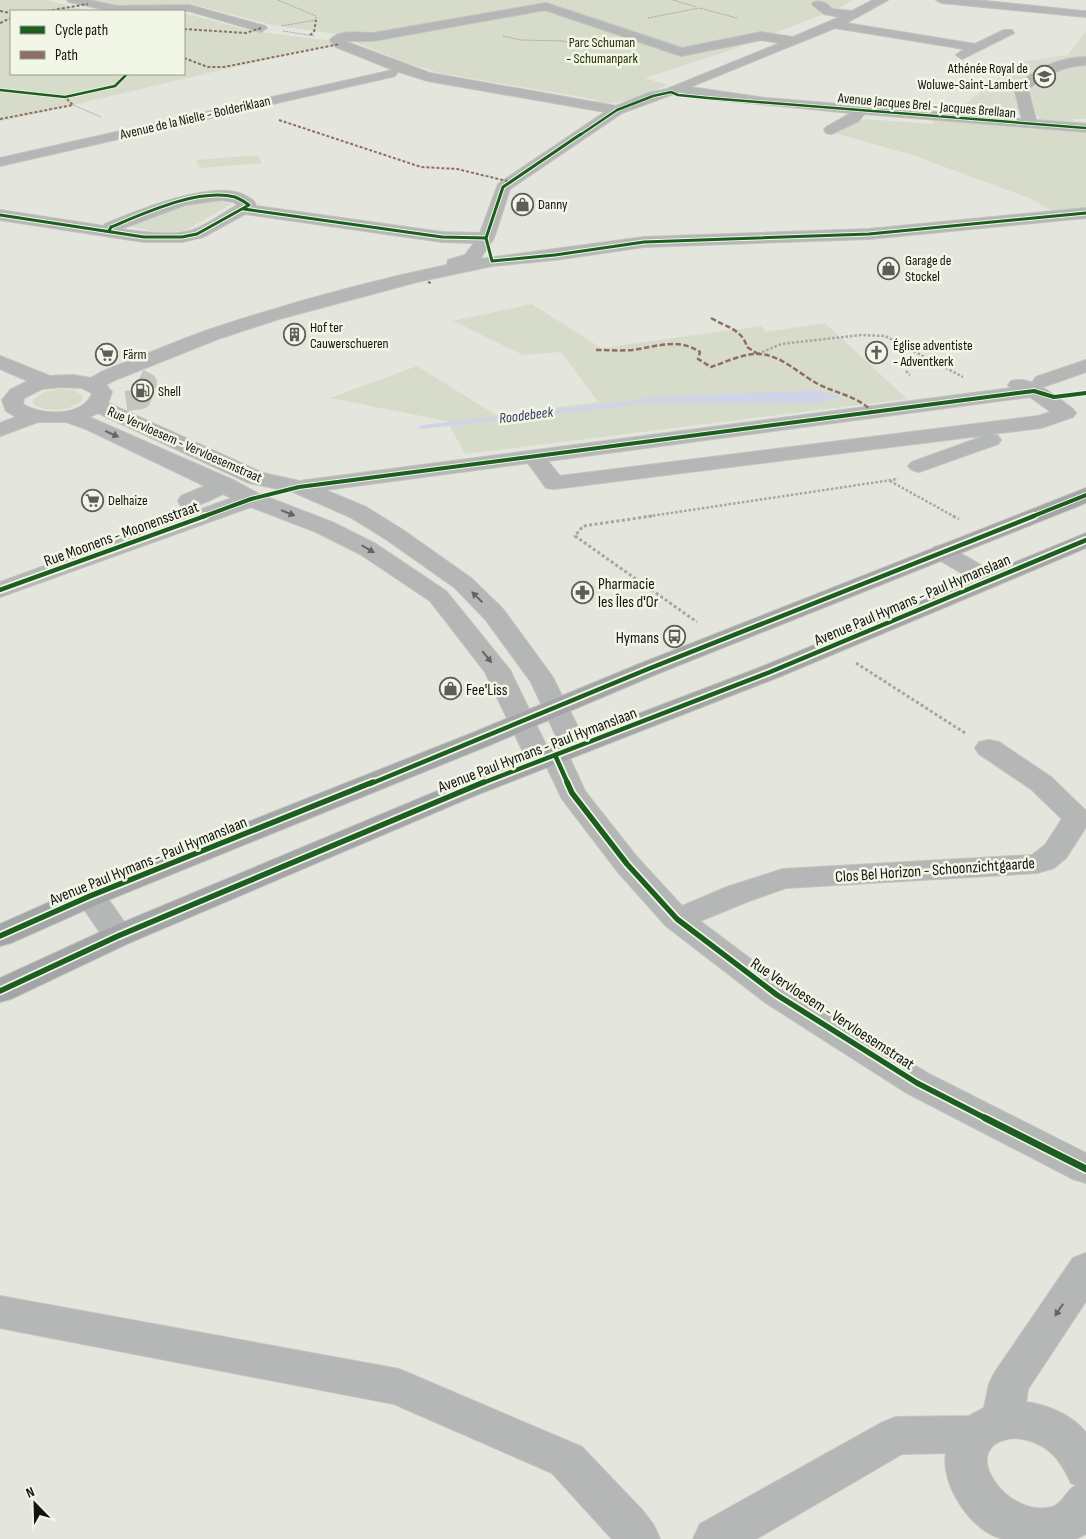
<svg xmlns="http://www.w3.org/2000/svg" width="1086" height="1539" font-family="'Sofia Sans Condensed',sans-serif">
	<style>
		.built { fill: #d8dccc }
		.green { fill: #d7dcca }
		.water { fill: #d0d4e8 }
		.lines { fill: none; stroke-linecap: round; stroke-linejoin: round }
		.stream { fill: #d0d4e8; fill-rule: evenodd }
		.minor-tunnel { stroke: #c5c6bf; stroke-width: 20; stroke-dasharray: 20 10; stroke-linecap: butt }
		.minor-casing { stroke: #c2c4be; stroke-width: 2 }
		.major-casing { stroke: #c2c4be; stroke-width: 2 }
		.path-far2 { stroke: #a6a6a5; stroke-width: 1; stroke-dasharray: 2 1; stroke-linecap: butt }
		.path-far1 { stroke: #a6a6a5; stroke-width: 2.5; stroke-dasharray: 2.5 2; stroke-linecap: butt }
		.path { stroke: #a6a6a5; stroke-width: 3; stroke-dasharray: 3 2.5; stroke-linecap: butt }
		.minor { fill: #b5b6b6; fill-rule: evenodd }
		.major { fill: #a4a5a7; fill-rule: evenodd }
		.quiet-far1 { stroke: #8d6e63; stroke-width: 2; stroke-dasharray: 3 2; stroke-linecap: butt }
		.quiet { stroke: #8d6e63; stroke-width: 2.5; stroke-dasharray: 5.5 2.5; stroke-linecap: butt }
		.cycleway-far5-casing { stroke: #f2f6e7; stroke-width: 4 }
		.cycleway-far4-casing { stroke: #f2f6e7; stroke-width: 5 }
		.cycleway-far3-casing { stroke: #f2f6e7; stroke-width: 6 }
		.cycleway-far2-casing { stroke: #f2f6e7; stroke-width: 8 }
		.cycleway-far1-casing { stroke: #f2f6e7; stroke-width: 9 }
		.cycleway-casing { stroke: #f2f6e7; stroke-width: 10 }
		.cycleway-far5 { stroke: #1b5e20; stroke-width: 2.5 }
		.cycleway-far4 { stroke: #1b5e20; stroke-width: 3 }
		.cycleway-far3 { stroke: #1b5e20; stroke-width: 4 }
		.cycleway-far2 { stroke: #1b5e20; stroke-width: 4.5 }
		.cycleway-far1 { stroke: #1b5e20; stroke-width: 5.5 }
		.cycleway { stroke: #1b5e20; stroke-width: 7 }
		.oneway { fill: #646562 }
		.labels { text-anchor: middle; stroke-width: 5; stroke-linejoin: round; paint-order: stroke }
		.far-park-label { font-size: 14px; fill: #272f08; stroke: #f2f6e7 }
		.far-poi-label { font-size: 14px; fill: #13140f; stroke: #f2f6e7; text-anchor: start }
		.far-street-label { font-size: 14px; fill: #13140f; stroke: #f2f6e7 }
		.far-water-label { font-size: 15px; font-style: italic; fill: #373a65; stroke: #f2f6e7 }
		.street-label { font-size: 16px; fill: #13140f; stroke: #f2f6e7 }
		.poi-label { font-size: 16px; fill: #13140f; stroke: #f2f6e7; text-anchor: start }
	</style>
	<rect width="100%" height="100%" fill="#e4e6de"/>
	<polygon class="built" points="1086,31 1086,119 956,111 1020,62 1068,55"/>
	<g class="green">
		<polygon points="0,0 47,0 89,11 11,11 11,74 184,74 184,13 252,31 342,42 0,122"/>
		<path d="M90,0h763l-14,8 -111,43 -83,27 23,7c-26,10 -45,21 -74,18l4,-3 -159,-27 -35,-11 -69,-28 -63,-9 -73,-19h-80z"/>
		<polygon points="1031,93 1086,99 1086,119 1074,119 1074,121 1086,122 1086,124 1040,121"/>
		<polygon points="865,119 932,124 935,121 1086,133 1086,208 1053,211 1029,198 912,155 834,133"/>
		<polygon points="258,155 262,163 200,168 196,160"/>
		<polygon points="213,200 231,204 185,231 159,233 129,226 196,202"/>
		<polygon points="532,304 601,348 761,326 766,332 825,323 907,399 465,454 447,421 330,398 417,366 496,415 598,402 561,352 523,355 453,321"/>
		<path d="M58,389l16,1 9,6v3c-10,12 -37,15 -49,5l-1,-4 11,-8z"/>
	</g>
	<polygon class="water" points="815,390 840,396 824,403 630,403 642,398"/>
	<g class="lines">
		<polygon class="stream" points="630,401 634,403 633,405 422,429 418,427 422,425"/>
		<polyline class="minor-tunnel" points="126,401 141,399 147,383 139,379"/>
		<defs>
			<g id="minor">
				<polygon points="67,0 89,0 117,6 189,5 265,26 267,28 261,32 189,11 111,11 69,2"/>
				<path d="M873,0h15l-42,23 129,21 29,-14h8l2,3 -52,26 -6,-4 8,-6 -129,-21 -145,59 76,11 256,21 -8,-31 2,-3c23,-17 41,-27 70,-28v8c-24,1 -39,10 -58,24l8,31 50,4v8l-222,-18 -5,7 -28,13 -5,-1 -2,-3 2,-3 25,-14 -144,-14 -28,-7 -57,21 -112,76 -16,49 -14,21 164,-22 225,-8 217,-21v10l-217,21 -225,8 -89,13 -63,6 -75,16 -138,37 -61,20 -103,41 -9,5 6,7 -4,11 155,70 36,8 712,-93 -3,-3 3,-4c22,-6 45,16 62,28l3,4 -3,4 -32,11 -49,6 6,2 3,4 -3,4 -79,28 -7,-2 -4,-4 4,-4 75,-27 -433,54 -8,-1 -18,-25 -203,27 41,17 37,23 68,48 32,31 49,67 31,61 -14,19 16,35 52,66 45,49 45,-19 56,-18 249,-14 13,-10 17,-26 -31,-30 -52,-35 -4,-6 4,-6 10,-2 10,2 52,35 35,34v16l-20,31 -12,10 -17,5 -251,15 -37,13 -49,20 88,66 141,87 157,79v30l-13,-4 -168,-87 -139,-89 -100,-77 -49,-55 -55,-72 -18,-38 -18,-3 -41,-86 -55,-71 -70,-47 -44,-22 -65,-25 -251,90v-15l232,-84 -9,-4c-13,6 -27,15 -42,12l-3,-5 3,-5 24,-10 -119,-57 -20,-7h-28l-38,14v-13l16,-6 -10,-6 -4,-11 8,-10 18,-9 -28,-12v-13l50,20 23,-1 18,3 10,-6c36,-14 71,-29 107,-42 78,-26 158,-48 239,-65l1,-5 17,-5 9,-12 -32,-1 -197,-28 -42,23 -21,5h-38l-144,-22v-10l104,16 1,-2c31,-13 110,-46 141,-28 5,3 9,5 10,10l186,26 38,1 18,-49 107,-72 -177,-31 -32,-10 1,2 -2,3 -4,1 -391,89v-8l393,-88 -57,-23 -6,-7c10,-11 29,-7 43,-7l173,-30 136,45 79,-16 32,5 47,-20 -16,-3c-4,-4 -9,-6 -12,-10l2,-2c8,-2 13,1 18,7l20,2zM545,10l136,46 80,-16 19,3 -113,46 -19,4 -32,13 -186,-33 -86,-32h29zM221,200l12,2 5,3c-15,8 -32,21 -48,26 -21,5 -48,1 -69,-2l64,-24zM61,387l21,1 10,5c-7,24 -52,23 -69,11l1,-6 18,-9zM1030,397l21,15 -13,4 -478,60 -12,-15zM98,413l151,70 44,9 57,25 37,23 68,48 30,31 46,63 25,54 -8,10 -2,-1 -36,-75 -64,-79 -70,-47 -44,-22 -73,-28 -26,-14 -144,-63z"/>
				<polygon points="936,0 976,0 1083,11 1086,11 1086,17 942,3"/>
				<polygon points="1086,360 1086,372 1043,387 1036,385 1033,381 1036,377"/>
				<polygon points="942,545 950,547 998,575 1002,580 998,585 990,587 982,585 934,557 931,552 934,547"/>
				<polygon points="90,886 101,889 134,936 129,943 118,946 107,943 75,896 79,889"/>
				<path d="M1086,1253v48l-58,88 -2,13c21,3 47,13 60,31v101l-10,5c-16,0 -33,0 -49,0 -8,0 -16,0 -23,0 -32,-6 -64,-55 -58,-86l-44,1 -146,85h-63l7,-15 181,-101 15,-6 73,-1 15,-8 5,-24 6,-12 78,-114zM1015,1438c30,3 44,18 56,45l6,2c-11,4 -13,19 -25,22 -46,13 -99,-64 -37,-69z"/>
				<polygon points="0,1296 399,1369 413,1375 582,1447 643,1511 653,1524 660,1539 612,1539 552,1473 394,1404 0,1328"/>
			</g>
			<g id="major">
				<polygon points="1086,488 1086,503 657,674 490,745 101,903 11,943 0,946 0,924 79,889 472,733 639,664"/>
				<polygon points="1086,533 1086,548 779,677 474,796 129,943 11,999 0,1002 0,978 107,929 454,784 761,667"/>
			</g>
		</defs>
		<use href="#minor" class="minor-casing"/>
		<use href="#major" class="major-casing"/>
		<g class="path-far2">
			<polyline points="278,0 316,16 316,20 281,26"/>
			<polyline points="673,0 696,7"/>
			<polyline points="648,18 699,8 737,18"/>
			<polyline points="283,31 314,36"/>
			<polyline points="503,36 521,40 563,41 598,48"/>
			<polyline points="73,105 101,117"/>
		</g>
		<g class="path-far1">
			<polyline points="758,354 781,344 861,335 885,336 963,377"/>
			<polyline points="906,371 910,375"/>
			<polyline points="890,481 955,517"/>
			<polyline points="644,517 898,479"/>
		</g>
		<g class="path">
			<polyline points="652,516 583,526 575,536 697,622"/>
			<polyline points="953,516 959,519"/>
			<polyline points="856,663 965,733"/>
		</g>
		<use href="#minor" class="minor"/>
		<use href="#major" class="major"/>
		<g class="quiet-far1">
			<polyline points="0,11 11,13"/>
			<polyline points="47,11 88,4"/>
			<polyline points="0,23 11,18"/>
			<polyline points="184,29 246,33 261,28"/>
			<polyline points="310,35 314,32 316,20"/>
			<polyline points="184,58 208,67 224,67 340,44"/>
			<polyline points="0,119 73,105 65,97"/>
			<polyline points="279,120 421,167 457,169 511,182"/>
			<polyline points="428,282 431,283"/>
		</g>
		<g class="quiet">
			<path d="M711,318c15,9 31,11 36,29l11,7"/>
			<path d="M596,350c12,0 24,1 36,0 25,-3 45,-13 68,2l-2,7 13,8c15,-5 33,-14 49,-13 23,2 39,20 58,30 20,10 39,12 55,28"/>
		</g>
		<defs>
			<g id="cycleway-far5">
				<polyline points="0,90 65,97 115,86 127,74"/>
				<polyline points="580,135 617,110 653,96 671,92 678,95 708,98 1086,128"/>
			</g>
			<g id="cycleway-far4">
				<polyline points="581,134 503,187 486,238 492,261 555,255 644,242 869,234 1086,213"/>
				<polyline points="244,209 442,237 486,238"/>
				<path d="M0,215l144,22h38l15,-3 52,-29c-4,-3 -9,-6 -14,-8 -37,-9 -90,16 -124,30l-2,4"/>
			</g>
			<g id="cycleway-far3">
				<polyline points="202,517 251,499 299,487 1034,391 1054,397 1086,393"/>
				<polyline points="1031,517 1086,495"/>
			</g>
			<g id="cycleway-far2">
				<polyline points="0,590 205,516"/>
				<polyline points="555,755 568,784"/>
				<polyline points="370,784 648,669 1034,516"/>
				<polyline points="480,784 770,672 1086,540"/>
			</g>
			<g id="cycleway-far1">
				<polyline points="567,782 572,793 627,864 677,919 777,995 917,1083 987,1119"/>
				<polyline points="0,936 90,896 373,782"/>
				<polyline points="0,991 118,936 484,782"/>
			</g>
			<polyline id="cycleway" points="985,1118 1086,1169"/>
		</defs>
		<use href="#cycleway-far5" class="cycleway-far5-casing"/>
		<use href="#cycleway-far4" class="cycleway-far4-casing"/>
		<use href="#cycleway-far3" class="cycleway-far3-casing"/>
		<use href="#cycleway-far2" class="cycleway-far2-casing"/>
		<use href="#cycleway-far1" class="cycleway-far1-casing"/>
		<use href="#cycleway" class="cycleway-casing"/>
		<use href="#cycleway-far5" class="cycleway-far5"/>
		<use href="#cycleway-far4" class="cycleway-far4"/>
		<use href="#cycleway-far3" class="cycleway-far3"/>
		<use href="#cycleway-far2" class="cycleway-far2"/>
		<use href="#cycleway-far1" class="cycleway-far1"/>
		<use href="#cycleway" class="cycleway"/>
	</g>
	<defs><path id="oneway-solid" d="M-6-.8H1V-3.2L6.5 0L1 3.2V.8H-6Z" transform="scale(1.25)"/></defs>
	<g class="oneway">
		<use href="#oneway-solid" transform="translate(112 434) rotate(24)"/>
		<use href="#oneway-solid" transform="translate(288 513) rotate(22)"/>
		<use href="#oneway-solid" transform="translate(368 549) rotate(30)"/>
		<use href="#oneway-solid" transform="translate(477 597) rotate(-135)"/>
		<use href="#oneway-solid" transform="translate(487 657) rotate(51)"/>
		<use href="#oneway-solid" transform="translate(1059 1310) rotate(124)"/>
	</g>
	<defs>
		<symbol id="school-ring" viewBox="-11 -11 22 22"><circle r="9.5" fill="#f2f6e7" stroke="#5c5e57" stroke-width="1.5"/><path d="M0-5L7-2L0 1L-7-2ZM-4 1L0 2.5L4 1V4Q0 6-4 4Z" fill="#5c5e57"/></symbol>
		<symbol id="shop-ring" viewBox="-11 -11 22 22"><circle r="9.5" fill="#f2f6e7" stroke="#5c5e57" stroke-width="1.5"/><path d="M-5-2.5h2.3a2.7 3.5 0 0 1 5.4 0H5L5.5 6h-11ZM-1.5-2.5h3a1.5 2.3 0 0 0-3 0Z" fill="#5c5e57"/></symbol>
		<symbol id="building-ring" viewBox="-11 -11 22 22"><circle r="9.5" fill="#f2f6e7" stroke="#5c5e57" stroke-width="1.5"/><path d="M-4-6H4V6H1V3H-1V6H-4ZM-2.5-4.3h1.7v1.8h-1.7ZM.8-4.3h1.7v1.8H.8ZM-2.5-1h1.7V.8h-1.7ZM.8-1h1.7V.8H.8Z" fill="#5c5e57"/></symbol>
		<symbol id="church-ring" viewBox="-11 -11 22 22"><circle r="9.5" fill="#f2f6e7" stroke="#5c5e57" stroke-width="1.5"/><path d="M-1.2-6h2.4v3.5h3.3v2.4h-3.3V6h-2.4V-.1h-3.3v-2.4h3.3Z" fill="#5c5e57"/></symbol>
		<symbol id="supermarket-ring" viewBox="-11 -11 22 22"><circle r="9.5" fill="#f2f6e7" stroke="#5c5e57" stroke-width="1.5"/><path d="M-6-5.5h2.5l.6 2H6L4.5 2H-2.5L-4.4-4H-6ZM-1.5 3.2a1.3 1.3 0 1 0 .1 0ZM3 3.2a1.3 1.3 0 1 0 .1 0Z" fill="#5c5e57"/></symbol>
		<symbol id="fuel-ring" viewBox="-11 -11 22 22"><circle r="9.5" fill="#f2f6e7" stroke="#5c5e57" stroke-width="1.5"/><path d="M-5.5-6h7V0h2V4h1.3V-2.5L3-4.5l.8-.8L6-3V5H2.5V1h-1V6h-7ZM-4.2-4.7v3.2H.2V-4.7Z" fill="#5c5e57"/></symbol>
		<symbol id="pharmacy-ring" viewBox="-11 -11 22 22"><circle r="9.5" fill="#f2f6e7" stroke="#5c5e57" stroke-width="1.5"/><path d="M-2-6h4v4h4v4h-4v4h-4v-4h-4v-4h4Z" fill="#5c5e57"/></symbol>
		<symbol id="bus-ring" viewBox="-11 -11 22 22"><circle r="9.5" fill="#f2f6e7" stroke="#5c5e57" stroke-width="1.5"/><path d="M-5-6H5V4H4V6H2V4H-2V6H-4V4H-5ZM-3.5-4V0h7V-4ZM-3.5 1.2v1.5H-2V1.2ZM2 1.2v1.5H3.5V1.2Z" fill="#5c5e57"/></symbol>
	</defs>
	<g fill-rule="evenodd">
		<use href="#school-ring" x="1032" y="64" width="25" height="25"/>
		<use href="#shop-ring" x="510" y="192" width="25" height="25"/>
		<use href="#shop-ring" x="876" y="256" width="25" height="25"/>
		<use href="#building-ring" x="282" y="322" width="25" height="25"/>
		<use href="#church-ring" x="864" y="340" width="25" height="25"/>
		<use href="#supermarket-ring" x="94" y="342" width="25" height="25"/>
		<use href="#fuel-ring" x="130" y="378" width="25" height="25"/>
		<use href="#supermarket-ring" x="80" y="488" width="25" height="25"/>
		<use href="#pharmacy-ring" x="570" y="580" width="25" height="25"/>
		<use href="#bus-ring" x="662" y="624" width="25" height="25"/>
		<use href="#shop-ring" x="438" y="676" width="25" height="25"/>
	</g>
	<g class="labels">
		<g class="far-park-label">
			<text x="602" y="47">Parc Schuman<tspan x="602" dy="16">- Schumanpark</tspan></text>
		</g>
		<g class="far-poi-label">
			<text x="1028" y="73" text-anchor="end">Athénée Royal de<tspan x="1028" dy="16">Woluwe-Saint-Lambert</tspan></text>
			<text x="538" y="209">Danny</text>
			<text x="905" y="265">Garage de<tspan x="905" dy="16">Stockel</tspan></text>
			<text x="310" y="332">Hof ter<tspan x="310" dy="16">Cauwerschueren</tspan></text>
			<text x="893" y="350">Église adventiste<tspan x="893" dy="16">- Adventkerk</tspan></text>
			<text x="123" y="359">Färm</text>
			<text x="158" y="396">Shell</text>
			<text x="108" y="505">Delhaize</text>
		</g>
		<g class="far-street-label">
			<text transform="translate(927 105) rotate(5)" y="5">Avenue Jacques Brel - Jacques Brellaan</text>
			<text transform="translate(195 117) rotate(-13)" y="5">Avenue de la Nielle - Bolderiklaan</text>
			<text transform="translate(185 444) rotate(24)" y="5">Rue Vervloesem - Vervloesemstraat</text>
		</g>
		<g class="far-water-label">
			<text transform="translate(526 415) rotate(-7)" y="5">Roodebeek</text>
		</g>
		<g class="street-label">
			<text transform="translate(121 533) rotate(-20)" y="6">Rue Moonens - Moonensstraat</text>
			<text transform="translate(912 599) rotate(-23)" y="6">Avenue Paul Hymans - Paul Hymanslaan</text>
			<text transform="translate(537 749) rotate(-21)" y="6">Avenue Paul Hymans - Paul Hymanslaan</text>
			<text transform="translate(148 860) rotate(-22)" y="6">Avenue Paul Hymans - Paul Hymanslaan</text>
			<text transform="translate(935 869) rotate(-4)" y="6">Clos Bel Horizon - Schoonzichtgaarde</text>
			<text transform="translate(833 1013) rotate(33)" y="6">Rue Vervloesem - Vervloesemstraat</text>
		</g>
		<g class="poi-label">
			<text x="598" y="589">Pharmacie<tspan x="598" dy="18">les Îles d'Or</tspan></text>
			<text x="659" y="643" text-anchor="end">Hymans</text>
			<text x="466" y="695">Fee'Liss</text>
		</g>
	</g>
	<rect x="10" y="10" width="175" height="65" fill="#f2f6e7" stroke="#999c91"/>
	<rect x="20" y="26" width="25" height="8" fill="#1b5e20" stroke="#999c91"/>
	<text x="55" y="35" font-size="15" fill="#13140f">Cycle path</text>
	<rect x="20" y="51" width="25" height="8" fill="#8d6e63" stroke="#999c91"/>
	<text x="55" y="60" font-size="15" fill="#13140f">Path</text>
	<g transform="translate(35 1504) rotate(337)" stroke="#f2f6e7" stroke-width="4" paint-order="stroke">
	<path d="M0-4L9 19L0 12L-9 19Z" fill="#13140f"/>
	<text y="-8" font-size="14" font-weight="bold" text-anchor="middle" fill="#13140f">N</text>
	</g>
</svg>
